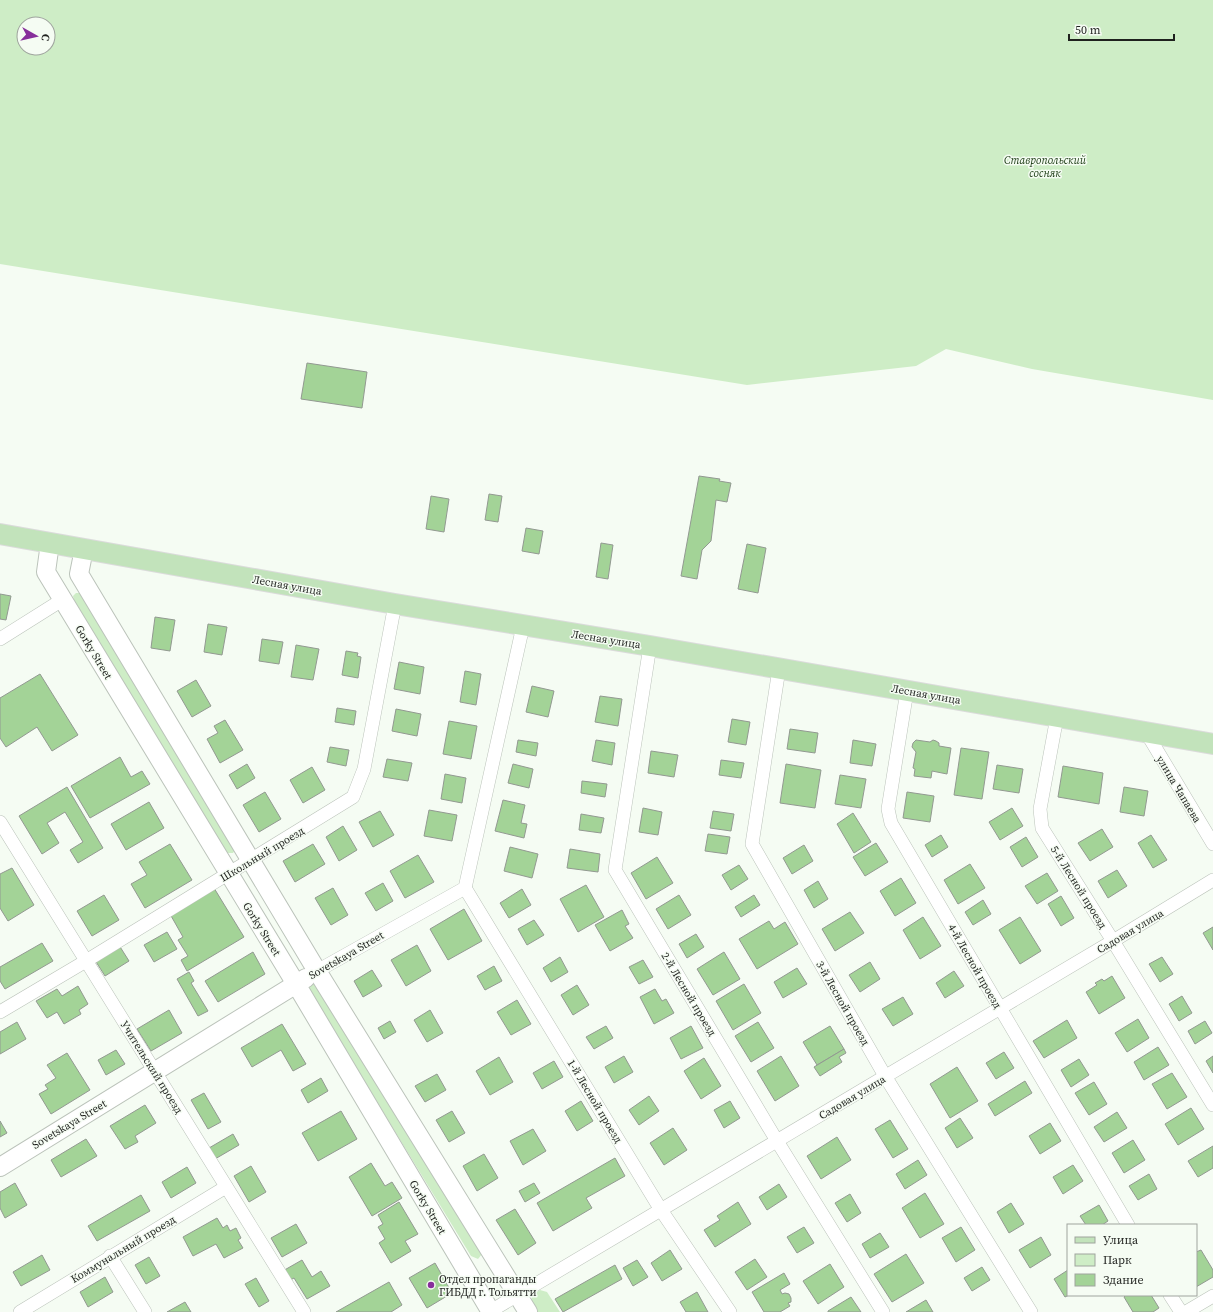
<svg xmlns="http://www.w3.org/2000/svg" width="1213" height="1312" font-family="'Source Serif 4',serif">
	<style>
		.green { fill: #ceedc6; fill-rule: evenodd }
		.building { fill: #a3d397; stroke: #929991 }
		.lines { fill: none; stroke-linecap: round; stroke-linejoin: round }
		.street-casing { stroke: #bbc3ba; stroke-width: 14 }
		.secondary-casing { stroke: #bbc3ba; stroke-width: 20 }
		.primary-casing { stroke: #dbdbdb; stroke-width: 22 }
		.street { stroke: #fff; stroke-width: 13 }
		.secondary { stroke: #fff; stroke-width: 18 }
		.primary { stroke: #c2e3bb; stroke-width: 20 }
		.poi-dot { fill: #872f9b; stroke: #f5fcf3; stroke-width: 1.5 }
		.labels { text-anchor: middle; stroke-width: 3; stroke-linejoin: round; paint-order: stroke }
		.park-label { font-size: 11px; font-style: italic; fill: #17370f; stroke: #f5fcf3 }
		.street-label { font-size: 11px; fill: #1f211e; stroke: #f5fcf3 }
		.poi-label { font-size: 11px; fill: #1f211e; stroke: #f5fcf3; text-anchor: start }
	</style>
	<rect width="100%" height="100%" fill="#f5fcf3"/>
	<g class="green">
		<path d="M0,0h1213v400l-181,-31 -86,-20 -30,17 -169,19 -747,-121zM24,24h24v24h-24z"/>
		<polygon points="76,593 80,593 235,850 233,853 227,853 74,600 73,596"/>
		<polygon points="315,981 482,1254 478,1259 471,1256 308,989 308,985"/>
		<path d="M540,1290l7,2 13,20h-25c-4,-11 -7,-15 5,-22z"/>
	</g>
	<g class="building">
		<polygon points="307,363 367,372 362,408 301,399"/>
		<polygon points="699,476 720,479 719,481 731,483 727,502 716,500 711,541 702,550 697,579 681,576"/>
		<polygon points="489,494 502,496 498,522 485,520"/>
		<polygon points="431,496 449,499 444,532 426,529"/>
		<polygon points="526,528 543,531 539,554 522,551"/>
		<polygon points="601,543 613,545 608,579 596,577"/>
		<polygon points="747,544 766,548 758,593 738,589"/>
		<polygon points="0,594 11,596 6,620 0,619"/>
		<polygon points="155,617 175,620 170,651 151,648"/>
		<polygon points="208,624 227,627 222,655 204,652"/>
		<polygon points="262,639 283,642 279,664 259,661"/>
		<polygon points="296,645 319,649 313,680 291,677"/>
		<polygon points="346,651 358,653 357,656 361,657 358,678 342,675"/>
		<polygon points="399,662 424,667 420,694 394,689"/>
		<polygon points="465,671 481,674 476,705 460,702"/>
		<polygon points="40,674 78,735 52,751 37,727 6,747 0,738 0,698"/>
		<polygon points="196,680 211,706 192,717 177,691"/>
		<polygon points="532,686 554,691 548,717 526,712"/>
		<polygon points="600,696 622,699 618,726 595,722"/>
		<polygon points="337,708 356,711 354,725 335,722"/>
		<polygon points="396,709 421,714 417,736 392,731"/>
		<polygon points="732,719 750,722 746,745 728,742"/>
		<polygon points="225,720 243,750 220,763 207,739 218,733 214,726"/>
		<polygon points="449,721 477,726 471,759 443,754"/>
		<polygon points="790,729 818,733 815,753 787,749"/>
		<polygon points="518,740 538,743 536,756 516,752"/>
		<polygon points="596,740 615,743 612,765 592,761"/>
		<polygon points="853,740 876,744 872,766 850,763"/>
		<polygon points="916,740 930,742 933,740 936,741 939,743 939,746 951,748 947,774 932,771 931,778 914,776 915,769 913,768 916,752 912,747 913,743"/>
		<polygon points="330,747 349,750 346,766 327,762"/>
		<polygon points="961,748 989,752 982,799 954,795"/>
		<polygon points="651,751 678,755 674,777 648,773"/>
		<polygon points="120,757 131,777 142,771 150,784 90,818 71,786"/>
		<polygon points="387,759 412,763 408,781 383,777"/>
		<polygon points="721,760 744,763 741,778 719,775"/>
		<polygon points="247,764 255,778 237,789 229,775"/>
		<polygon points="513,764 533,769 529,788 508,783"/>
		<polygon points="786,764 821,770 815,808 780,803"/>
		<polygon points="997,765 1023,769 1019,793 993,789"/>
		<polygon points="1063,766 1103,773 1099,804 1058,797"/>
		<polygon points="312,767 325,790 303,803 290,780"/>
		<polygon points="445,774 466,778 462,803 441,799"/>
		<polygon points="840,775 866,779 861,808 835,804"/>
		<polygon points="582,781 607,784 605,797 581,793"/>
		<polygon points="67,787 103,848 78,863 70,850 83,842 65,812 47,823 59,843 42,854 19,816"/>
		<polygon points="1124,787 1148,791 1144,816 1120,812"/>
		<polygon points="265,792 281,819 259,832 243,805"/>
		<polygon points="907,792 934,796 930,822 903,818"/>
		<polygon points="503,800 525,805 521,823 527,824 524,838 495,831"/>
		<polygon points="149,802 164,828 126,850 111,824"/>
		<polygon points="643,808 662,812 658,835 639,832"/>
		<polygon points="1012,808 1023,826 1000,840 989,822"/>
		<polygon points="429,810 457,815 452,841 424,836"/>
		<polygon points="380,811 394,835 373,847 359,822"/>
		<polygon points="713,811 734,814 731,831 710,828"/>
		<polygon points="853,813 871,842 854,853 837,824"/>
		<polygon points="581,814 604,818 601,833 579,830"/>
		<polygon points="343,826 357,850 339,861 326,837"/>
		<polygon points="1102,829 1113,847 1090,861 1078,843"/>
		<polygon points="708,834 730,837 727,854 705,851"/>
		<polygon points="941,835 948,847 932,857 925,845"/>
		<polygon points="1151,835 1167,860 1153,868 1138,843"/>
		<polygon points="1026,837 1038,857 1022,867 1010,847"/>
		<polygon points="876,843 888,862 865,876 853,857"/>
		<polygon points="170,844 192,880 145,908 131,884 147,875 139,862"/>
		<polygon points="313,844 325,864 295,882 283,861"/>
		<polygon points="804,845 813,861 792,874 783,858"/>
		<polygon points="510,847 538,854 532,878 504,871"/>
		<polygon points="570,849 600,854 598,872 567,868"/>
		<polygon points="418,855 434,882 405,898 390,871"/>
		<polygon points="657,857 673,883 646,899 631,873"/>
		<polygon points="970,864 985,888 958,904 944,880"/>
		<polygon points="739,865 748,879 731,890 722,875"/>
		<polygon points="12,868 34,905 8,921 0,908 0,874"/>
		<polygon points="1117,870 1127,886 1108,898 1098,881"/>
		<polygon points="1047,873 1058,891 1037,904 1025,886"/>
		<polygon points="901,878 916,903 895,916 880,891"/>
		<polygon points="818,881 828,899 814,908 804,890"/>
		<polygon points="383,883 393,901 376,911 365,893"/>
		<polygon points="586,885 604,917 578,932 560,899"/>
		<polygon points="214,888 244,937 187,971 181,960 188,956 178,940 183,937 170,914"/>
		<polygon points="333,888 348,915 331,925 315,898"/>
		<polygon points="522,889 531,905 509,918 500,903"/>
		<polygon points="104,895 119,920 92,936 77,911"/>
		<polygon points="679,895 691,915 668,929 656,909"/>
		<polygon points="754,895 760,905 741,917 735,907"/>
		<polygon points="1061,896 1074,918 1061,926 1048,904"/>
		<polygon points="983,900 991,914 973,925 965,912"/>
		<polygon points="464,909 482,941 448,960 430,929"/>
		<polygon points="622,910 629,924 625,926 633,938 610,951 595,925"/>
		<polygon points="850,912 864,933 835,951 822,929"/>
		<polygon points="923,917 941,946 920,959 903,930"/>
		<polygon points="1020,917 1041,951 1020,964 999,930"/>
		<polygon points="534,920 544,935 527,945 518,929"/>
		<polygon points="769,921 774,929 785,922 798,944 757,969 739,939"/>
		<polygon points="1213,927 1213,950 1203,933"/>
		<polygon points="167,932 177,949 154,962 144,945"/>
		<polygon points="696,934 704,947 687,958 679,944"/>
		<polygon points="117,942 129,961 105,976 93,957"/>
		<polygon points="42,943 53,961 5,989 0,981 0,967"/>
		<polygon points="417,945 431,971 406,986 391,960"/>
		<polygon points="253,952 265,974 218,1002 205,981"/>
		<polygon points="724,952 740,979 713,995 697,969"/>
		<polygon points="560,957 568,972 551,982 543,968"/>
		<polygon points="1162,957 1173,974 1160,982 1149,964"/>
		<polygon points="643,960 653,977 639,984 629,967"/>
		<polygon points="870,962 880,979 860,992 849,975"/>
		<polygon points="494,966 502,981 485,990 477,976"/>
		<polygon points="797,968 807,984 783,998 774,982"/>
		<polygon points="372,970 382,986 363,997 354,981"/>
		<polygon points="954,971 964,986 945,998 936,983"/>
		<polygon points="189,972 194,981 191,983 208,1011 198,1016 177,979"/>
		<polygon points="1112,976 1125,998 1099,1014 1086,992 1097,985 1095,983 1102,979 1104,981"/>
		<polygon points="744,984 761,1013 733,1030 716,1001"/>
		<polygon points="577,985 589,1005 573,1015 561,995"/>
		<polygon points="78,986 88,1004 79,1010 81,1014 64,1024 57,1012 47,1018 36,1001 57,989 62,996"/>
		<polygon points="655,989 662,1001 666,999 674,1013 654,1024 640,997"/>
		<polygon points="1182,996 1192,1013 1179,1021 1169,1004"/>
		<polygon points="903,997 913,1014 893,1026 882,1009"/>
		<polygon points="517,1000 531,1024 511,1035 497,1012"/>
		<polygon points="169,1010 182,1033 151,1051 137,1029"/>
		<polygon points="430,1010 443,1033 427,1042 414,1020"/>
		<polygon points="1138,1019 1149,1038 1127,1052 1115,1033"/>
		<polygon points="1067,1020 1077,1038 1044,1058 1033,1041"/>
		<polygon points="390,1021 396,1032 384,1039 378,1028"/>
		<polygon points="1205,1021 1212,1033 1195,1044 1188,1031"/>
		<polygon points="17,1022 26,1039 0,1054 0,1032"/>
		<polygon points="758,1022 774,1048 751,1062 735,1036"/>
		<polygon points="282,1024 306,1064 293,1071 281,1050 252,1067 241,1048"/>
		<polygon points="606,1026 613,1038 594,1049 586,1037"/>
		<polygon points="691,1026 703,1048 681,1059 670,1038"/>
		<polygon points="830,1026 844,1049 817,1065 803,1042"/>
		<polygon points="1158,1047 1169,1065 1144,1080 1134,1062"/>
		<polygon points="844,1049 846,1053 839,1057 842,1062 820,1076 814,1067"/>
		<polygon points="116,1050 125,1064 106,1075 98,1060"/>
		<polygon points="1004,1052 1014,1068 996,1079 986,1063"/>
		<polygon points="67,1053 90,1090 51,1114 39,1094 48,1089 45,1085 56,1078 47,1065"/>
		<polygon points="624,1056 633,1072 614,1083 605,1067"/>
		<polygon points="781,1056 799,1086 775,1101 757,1071"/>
		<polygon points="1213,1056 1213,1073 1206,1061"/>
		<polygon points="499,1057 513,1082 490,1095 476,1071"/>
		<polygon points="704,1058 721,1086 701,1099 684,1071"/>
		<polygon points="1079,1059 1089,1075 1071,1087 1061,1070"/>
		<polygon points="554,1061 563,1077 542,1089 533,1073"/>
		<polygon points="957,1067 978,1101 950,1118 930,1084"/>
		<polygon points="1172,1073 1187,1097 1167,1109 1152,1084"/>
		<polygon points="437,1074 446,1090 425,1102 415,1086"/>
		<polygon points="321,1078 328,1091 308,1103 301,1090"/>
		<polygon points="1025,1081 1032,1093 995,1116 988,1104"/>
		<polygon points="1094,1082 1107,1104 1089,1115 1075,1093"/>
		<polygon points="204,1093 221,1122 208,1129 191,1100"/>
		<polygon points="649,1096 659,1111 639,1125 629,1110"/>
		<polygon points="581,1101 593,1121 577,1131 565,1111"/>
		<polygon points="730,1101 740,1118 724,1128 714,1110"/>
		<polygon points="145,1105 156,1123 135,1136 138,1142 125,1149 110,1126"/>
		<polygon points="1191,1108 1204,1129 1178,1145 1165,1124"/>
		<polygon points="341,1111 357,1139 318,1161 302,1133"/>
		<polygon points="452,1111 465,1133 449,1142 436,1120"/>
		<polygon points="1117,1112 1127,1128 1104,1142 1094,1127"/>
		<polygon points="960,1118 973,1138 957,1148 945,1128"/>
		<polygon points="890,1120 908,1149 893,1158 875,1129"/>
		<polygon points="0,1121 7,1133 0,1137"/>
		<polygon points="1050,1123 1061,1141 1040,1154 1029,1136"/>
		<polygon points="673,1128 687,1150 664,1165 650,1143"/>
		<polygon points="533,1129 546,1151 523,1165 510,1141"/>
		<polygon points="233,1134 239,1145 215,1159 209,1148"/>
		<polygon points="837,1137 851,1160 821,1179 807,1156"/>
		<polygon points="86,1139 97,1156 61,1177 51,1160"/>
		<polygon points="1133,1140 1145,1160 1124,1173 1112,1153"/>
		<polygon points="1213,1146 1213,1168 1198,1177 1188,1161"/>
		<polygon points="484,1154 498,1178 477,1191 463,1166"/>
		<polygon points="615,1158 625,1176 586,1198 592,1208 553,1231 537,1203"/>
		<polygon points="918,1160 927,1175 905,1189 896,1174"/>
		<polygon points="371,1163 385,1186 392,1182 402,1198 372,1216 349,1177"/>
		<polygon points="1073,1165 1083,1181 1063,1194 1053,1177"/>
		<polygon points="251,1166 266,1192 249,1202 234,1176"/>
		<polygon points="187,1167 196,1183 171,1198 162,1182"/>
		<polygon points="1149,1174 1157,1189 1138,1200 1129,1186"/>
		<polygon points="15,1183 27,1205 5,1218 0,1208 0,1192"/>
		<polygon points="534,1183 540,1193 525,1202 519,1191"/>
		<polygon points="779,1184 787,1197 767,1210 759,1197"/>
		<polygon points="925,1193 944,1224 920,1238 902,1208"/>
		<polygon points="850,1194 861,1213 847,1222 835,1203"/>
		<polygon points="141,1195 150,1211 97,1241 88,1226"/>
		<polygon points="399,1202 418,1234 405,1241 411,1251 391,1263 379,1243 385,1239 378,1227 383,1224 378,1215"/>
		<polygon points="738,1202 751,1224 715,1247 704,1230 720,1220 717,1216"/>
		<polygon points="1011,1203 1024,1224 1009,1233 997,1212"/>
		<polygon points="1099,1205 1108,1221 1102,1225 1086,1225 1080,1216"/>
		<polygon points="515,1209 536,1243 518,1255 496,1220"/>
		<polygon points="217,1218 223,1228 227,1225 230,1231 236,1228 241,1238 238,1240 243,1248 224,1258 216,1244 193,1256 183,1237"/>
		<polygon points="296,1224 307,1243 282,1257 271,1238"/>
		<polygon points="804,1227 814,1243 797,1253 787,1237"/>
		<polygon points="961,1227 975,1250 956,1262 942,1238"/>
		<polygon points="880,1233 889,1247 870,1258 862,1244"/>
		<polygon points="1041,1237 1051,1255 1030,1268 1019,1250"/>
		<polygon points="670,1250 682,1269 662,1281 651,1263"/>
		<polygon points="1201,1250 1213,1270 1213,1277 1196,1287 1196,1252"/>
		<polygon points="906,1254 924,1283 892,1302 874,1274"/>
		<polygon points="42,1255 50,1270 21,1286 13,1272"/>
		<polygon points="149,1257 160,1276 146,1284 135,1265"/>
		<polygon points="755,1259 767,1277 747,1290 735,1272"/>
		<polygon points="302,1260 312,1277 321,1271 330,1286 307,1299 294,1278 287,1282 281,1272"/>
		<polygon points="637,1260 648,1277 633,1286 623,1268"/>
		<polygon points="435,1263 452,1293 427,1308 409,1278"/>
		<polygon points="830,1264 844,1287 818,1304 803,1281"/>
		<polygon points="615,1265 622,1279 563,1312 555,1299"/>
		<polygon points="982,1267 990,1280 972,1291 964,1278"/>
		<polygon points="1068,1270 1069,1295 1065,1297 1054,1279"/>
		<polygon points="784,1273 790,1284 780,1290 782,1294 785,1293 789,1294 791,1298 791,1302 788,1303 790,1306 780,1312 764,1312 752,1292"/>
		<polygon points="105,1277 113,1292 88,1307 80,1292"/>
		<polygon points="256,1278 269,1301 259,1307 245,1284"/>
		<polygon points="389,1282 402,1305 391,1312 336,1312"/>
		<polygon points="697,1292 708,1312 686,1312 680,1302"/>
		<polygon points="1126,1295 1151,1295 1159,1308 1153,1312 1133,1312 1124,1297"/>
		<polygon points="851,1297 861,1312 828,1312 828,1311"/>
		<polygon points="926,1300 933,1312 906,1312"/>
		<polygon points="185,1302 191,1312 167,1312"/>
	</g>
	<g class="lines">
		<defs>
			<g id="street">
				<polyline points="0,639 62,600"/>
				<polyline points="650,646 615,870 777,1141 883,1312"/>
				<polyline points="779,669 752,844 885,1076 1031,1312"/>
				<polyline points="907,691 888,809 891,823 1128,1225"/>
				<polyline points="1057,717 1040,809 1042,828 1113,941 1213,1105"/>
				<polyline points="1146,732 1213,844"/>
				<polyline points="0,822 304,1312"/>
				<polyline points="465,888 661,1210 730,1312"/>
				<polyline points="317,971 465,888 523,626"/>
				<polyline points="0,1012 86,961 353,797 364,769 395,604"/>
				<polyline points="110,1256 145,1312"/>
				<polyline points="1170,1295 1181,1312"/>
				<polyline points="20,1312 226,1187"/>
				<polyline points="489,1312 1113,941 1213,880"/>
				<polyline points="1186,1312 1213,1296"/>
			</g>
			<g id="secondary">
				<polyline points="50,543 46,572 296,984 491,1312"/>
				<polyline points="84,549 79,574 317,971 528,1312"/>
				<polyline points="0,1167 306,978"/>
			</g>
			<polyline id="primary" points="0,534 395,604 650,646 1213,744"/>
		</defs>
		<use href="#street" class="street-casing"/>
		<use href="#secondary" class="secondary-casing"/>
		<use href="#primary" class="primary-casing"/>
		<use href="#street" class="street"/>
		<use href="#secondary" class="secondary"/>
		<use href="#primary" class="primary"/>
	</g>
	<circle class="poi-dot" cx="431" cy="1285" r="4"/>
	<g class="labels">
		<g class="park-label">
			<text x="1045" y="164">Ставропольский<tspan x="1045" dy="13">сосняк</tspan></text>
		</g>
		<g class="street-label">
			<text transform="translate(287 585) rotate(10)" y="4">Лесная улица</text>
			<text transform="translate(606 639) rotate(9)" y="4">Лесная улица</text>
			<text transform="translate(94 652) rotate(59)" y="4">Gorky Street</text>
			<text transform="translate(926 694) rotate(10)" y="4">Лесная улица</text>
			<text transform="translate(1179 789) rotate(59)" y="4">улица Чапаева</text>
			<text transform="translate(262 854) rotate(-31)" y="4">Школьный проезд</text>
			<text transform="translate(1079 887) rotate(58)" y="4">5-й Лесной проезд</text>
			<text transform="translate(262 929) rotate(58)" y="4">Gorky Street</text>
			<text transform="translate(1130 931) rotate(-31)" y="4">Садовая улица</text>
			<text transform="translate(346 955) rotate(-30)" y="4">Sovetskaya Street</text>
			<text transform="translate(975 966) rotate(60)" y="4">4-й Лесной проезд</text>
			<text transform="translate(689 994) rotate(59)" y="4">2-й Лесной проезд</text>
			<text transform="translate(843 1003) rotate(60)" y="4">3-й Лесной проезд</text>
			<text transform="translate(152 1067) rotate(58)" y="4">Учительский проезд</text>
			<text transform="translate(852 1097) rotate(-31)" y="4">Садовая улица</text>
			<text transform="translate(595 1101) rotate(59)" y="4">1-й Лесной проезд</text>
			<text transform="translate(69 1124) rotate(-31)" y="4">Sovetskaya Street</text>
			<text transform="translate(428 1207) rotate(59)" y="4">Gorky Street</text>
			<text transform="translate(123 1249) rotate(-31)" y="4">Коммунальный проезд</text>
		</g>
		<g class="poi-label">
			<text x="439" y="1283">Отдел пропаганды<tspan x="439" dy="13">ГИБДД г. Тольятти</tspan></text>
		</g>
	</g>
	<rect x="1067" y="1224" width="130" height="72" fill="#f5fcf3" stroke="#9fa49e"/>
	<rect x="1075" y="1237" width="20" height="6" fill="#c2e3bb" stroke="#9fa49e"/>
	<text x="1103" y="1244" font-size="12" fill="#1f211e">Улица</text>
	<rect x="1075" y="1254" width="20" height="12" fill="#ceedc6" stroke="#9fa49e"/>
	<text x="1103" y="1264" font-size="12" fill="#1f211e">Парк</text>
	<rect x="1075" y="1274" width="20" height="12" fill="#a3d397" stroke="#9fa49e"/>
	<text x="1103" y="1284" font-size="12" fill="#1f211e">Здание</text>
	<g transform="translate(36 36) rotate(98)"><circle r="19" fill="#f5fcf3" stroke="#9fa49e"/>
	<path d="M0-3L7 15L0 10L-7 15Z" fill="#872f9b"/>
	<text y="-6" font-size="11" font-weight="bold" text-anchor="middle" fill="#1f211e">С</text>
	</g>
	<path d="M1069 34v6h105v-6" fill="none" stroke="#1f211e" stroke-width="2"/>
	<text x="1075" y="34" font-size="12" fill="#1f211e" stroke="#f5fcf3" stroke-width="3" paint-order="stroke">50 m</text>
</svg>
